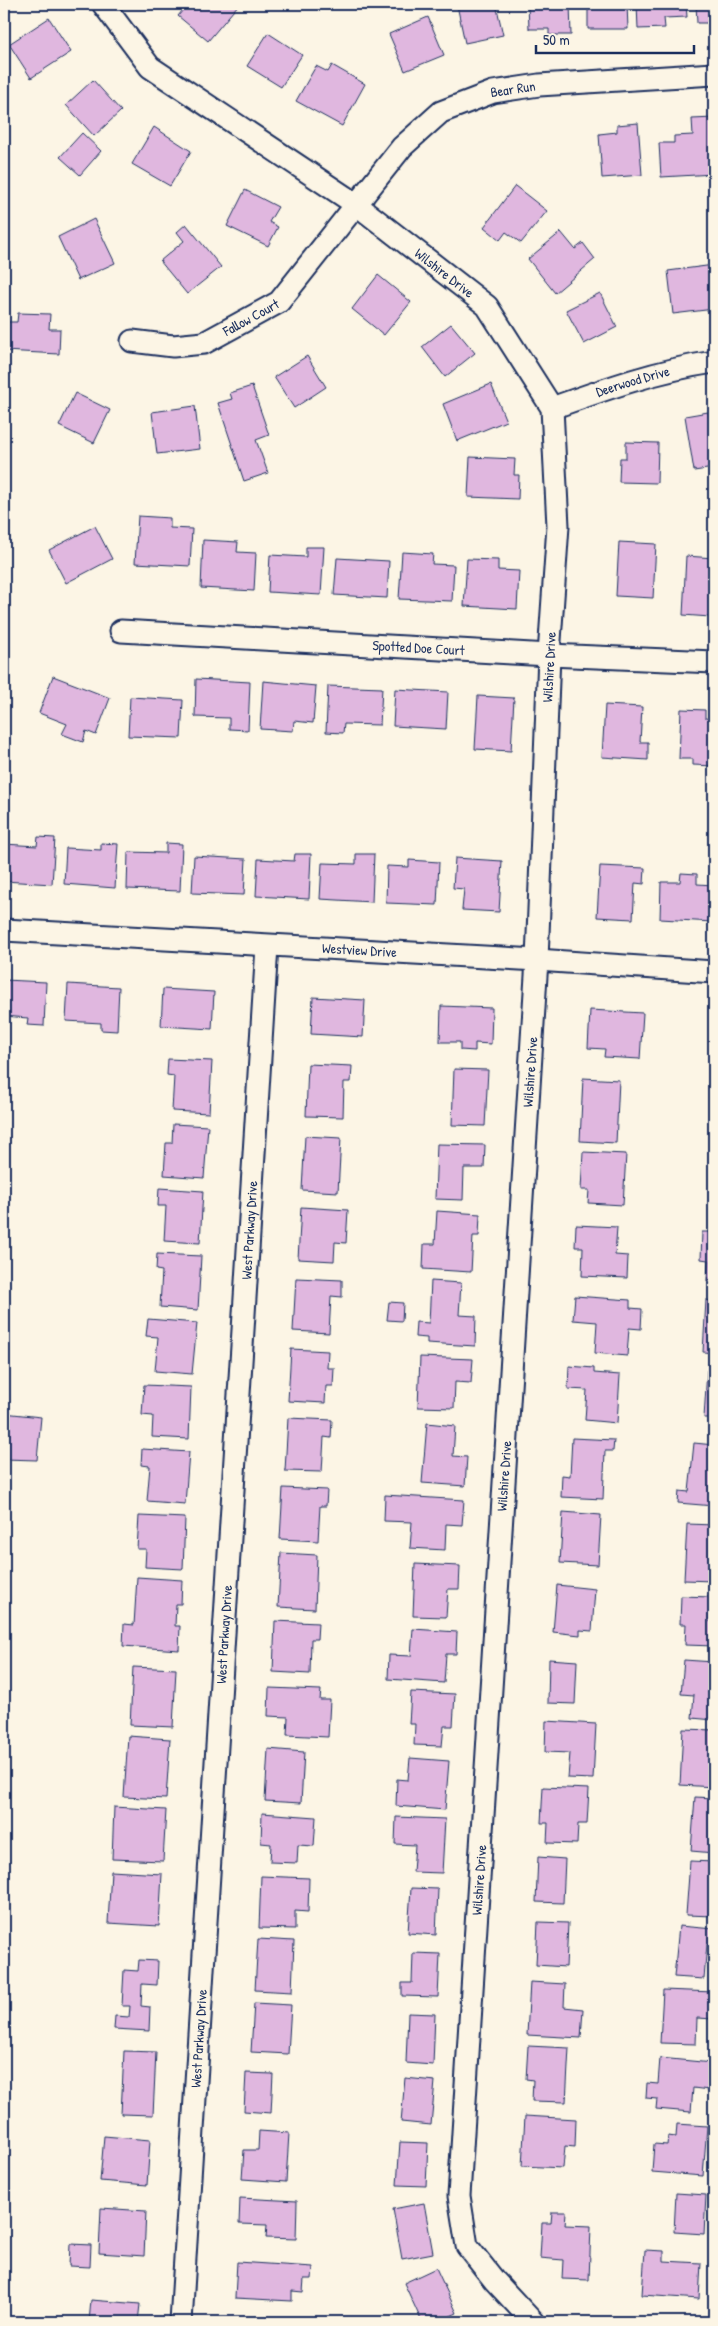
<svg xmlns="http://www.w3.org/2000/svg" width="718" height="2326" font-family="'Patrick Hand',sans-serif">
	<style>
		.building { fill: #e0b7df; stroke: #1b2f5e }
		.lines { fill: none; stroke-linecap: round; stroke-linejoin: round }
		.minor-casing { stroke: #1b2f5e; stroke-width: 25 }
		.minor { stroke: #fcf5e5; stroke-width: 21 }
		.labels { text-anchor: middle; stroke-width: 4; stroke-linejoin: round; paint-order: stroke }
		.street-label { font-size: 14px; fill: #1b2f5e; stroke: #fcf5e5 }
	</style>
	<rect width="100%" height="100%" fill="#fcf5e5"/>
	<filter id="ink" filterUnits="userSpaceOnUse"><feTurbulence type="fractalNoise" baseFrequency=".02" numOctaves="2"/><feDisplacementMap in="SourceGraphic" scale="10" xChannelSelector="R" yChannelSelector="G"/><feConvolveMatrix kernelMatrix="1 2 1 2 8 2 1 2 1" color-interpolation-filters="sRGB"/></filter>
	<g filter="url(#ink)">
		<g class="building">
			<polygon points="188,4 239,4 208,41 178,16"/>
			<polygon points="461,4 496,4 503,35 465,43 457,5"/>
			<polygon points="528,4 570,4 571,35 549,35 549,29 529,29"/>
			<polygon points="588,4 627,4 628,29 588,29"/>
			<polygon points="637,4 686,4 687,17 664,18 665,28 638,29"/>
			<polygon points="696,4 714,4 714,23 697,23"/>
			<polygon points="428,17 444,55 405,71 389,34"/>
			<polygon points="49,18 71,52 31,78 9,44"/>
			<polygon points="268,33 302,55 281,87 247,66"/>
			<polygon points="332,65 365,84 342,126 296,101 316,66 328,72"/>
			<polygon points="93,80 121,111 94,136 66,105"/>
			<polygon points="714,118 714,174 661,177 659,143 674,143 674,136 693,135 692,119"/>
			<polygon points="638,123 642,175 602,178 599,134 617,132 617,125"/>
			<polygon points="154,127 191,151 170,186 132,164"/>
			<polygon points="82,133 101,151 80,175 60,157"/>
			<polygon points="515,186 547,211 521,243 506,232 500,240 484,227"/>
			<polygon points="245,190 278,207 269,222 278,227 268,246 227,226"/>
			<polygon points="94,219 115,263 78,280 58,237"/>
			<polygon points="186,224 221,267 187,294 160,261 184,241 177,232"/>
			<polygon points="561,232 575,249 583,243 595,259 555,293 528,259"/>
			<polygon points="714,265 714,309 673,314 668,271"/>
			<polygon points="378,275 411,302 384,335 352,309"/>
			<polygon points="600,293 617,327 584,344 566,310"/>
			<polygon points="18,313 50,314 49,329 60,329 59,354 4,351 4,322 17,322"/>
			<polygon points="451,324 475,353 445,377 422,347"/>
			<polygon points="307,356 326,387 294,408 274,377"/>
			<polygon points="491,384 506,421 457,441 443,404"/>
			<polygon points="252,386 269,435 256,440 268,473 244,481 218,403 232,399 230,393"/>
			<polygon points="75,393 110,410 94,443 59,426"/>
			<polygon points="195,406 200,449 157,454 152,412"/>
			<polygon points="708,412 711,425 714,424 714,468 694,471 685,416"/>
			<polygon points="626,442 658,443 657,483 619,482 620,458 626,458"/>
			<polygon points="470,457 515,459 514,475 519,475 518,499 468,497"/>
			<polygon points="138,516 170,518 170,528 192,529 190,566 135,563"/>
			<polygon points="95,526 112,559 66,583 49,550"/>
			<polygon points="203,540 238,542 237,552 256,553 254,591 201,588"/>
			<polygon points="619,542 656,544 653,598 616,596"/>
			<polygon points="306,547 324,547 321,595 268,592 270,555 306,557"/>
			<polygon points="402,552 433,554 432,564 454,565 452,601 399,599"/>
			<polygon points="686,556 714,558 714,604 710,604 710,617 683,615"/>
			<polygon points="337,558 389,561 387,598 334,595"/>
			<polygon points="467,559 498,560 498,570 519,571 517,609 464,606"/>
			<polygon points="53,676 110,698 96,735 86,731 83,742 62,734 67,724 39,713"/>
			<polygon points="196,679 250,682 248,730 229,729 229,718 195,717"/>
			<polygon points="263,681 316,686 313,723 294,721 293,731 260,729"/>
			<polygon points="328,686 382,688 380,725 344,724 343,733 326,732"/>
			<polygon points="395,689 448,692 446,729 393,726"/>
			<polygon points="478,696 514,698 511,751 475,749"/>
			<polygon points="130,697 183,700 181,738 128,736"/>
			<polygon points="605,705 642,707 640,742 648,742 648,760 602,757"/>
			<polygon points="681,709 705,710 705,718 714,719 714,766 693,765 693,759 679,759"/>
			<polygon points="38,837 55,838 52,884 4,881 4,844 37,846"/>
			<polygon points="101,843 118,844 115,888 64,884 66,848 101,850"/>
			<polygon points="166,843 182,844 180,891 127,889 128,852 166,853"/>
			<polygon points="295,854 311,854 309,899 256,896 258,859 294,861"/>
			<polygon points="356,854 374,854 372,902 320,899 322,863 356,864"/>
			<polygon points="194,856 246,859 244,895 192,893"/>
			<polygon points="455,858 502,861 499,912 462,910 464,889 453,888"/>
			<polygon points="409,860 439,862 437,905 386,903 387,866 409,867"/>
			<polygon points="600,866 645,868 644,884 635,883 633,919 597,917"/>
			<polygon points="681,873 697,874 697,884 714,885 713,922 660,919 661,882 680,882"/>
			<polygon points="4,980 46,982 44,1026 27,1025 28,1018 4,1016"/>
			<polygon points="68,984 119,987 117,1031 101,1030 101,1023 66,1021"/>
			<polygon points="163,989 214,992 212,1029 161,1026"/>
			<polygon points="313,997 365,1000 363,1037 311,1034"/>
			<polygon points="441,1006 492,1008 491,1044 475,1043 475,1051 460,1050 460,1042 440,1042"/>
			<polygon points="590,1010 643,1013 640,1059 604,1057 605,1049 588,1048"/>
			<polygon points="713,1018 714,1018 714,1065 711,1065"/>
			<polygon points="168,1059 212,1061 209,1113 172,1111 174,1076 167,1075"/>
			<polygon points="308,1064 352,1066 351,1082 344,1082 343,1117 306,1116"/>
			<polygon points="454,1069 488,1070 485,1126 452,1125"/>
			<polygon points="583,1078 619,1080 616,1143 580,1141"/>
			<polygon points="173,1124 208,1126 204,1178 164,1175 166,1143 172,1143"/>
			<polygon points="305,1136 341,1138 338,1192 302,1190"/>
			<polygon points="437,1144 485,1145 484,1168 464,1168 463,1200 435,1199"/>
			<polygon points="583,1152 626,1154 623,1205 588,1203 589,1190 581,1190"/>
			<polygon points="159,1188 203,1191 200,1243 164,1241 166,1206 158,1206"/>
			<polygon points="301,1207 348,1210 346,1243 335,1242 334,1261 298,1259"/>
			<polygon points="437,1211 480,1214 479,1236 473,1236 471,1272 423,1269 424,1244 435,1244"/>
			<polygon points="576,1225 617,1227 615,1255 628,1256 627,1278 582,1276 583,1247 575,1247"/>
			<polygon points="702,1232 714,1232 714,1281 707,1281 708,1260 701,1259"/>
			<polygon points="157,1254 201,1256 198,1310 160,1307 162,1271 156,1270"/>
			<polygon points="296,1278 342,1280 342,1297 331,1296 329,1333 293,1331"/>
			<polygon points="431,1281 461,1283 459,1315 476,1316 475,1346 427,1343 427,1338 415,1337 416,1322 429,1323"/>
			<polygon points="575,1296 630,1300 630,1308 642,1309 641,1329 629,1328 627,1356 595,1353 597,1322 573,1320"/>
			<polygon points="706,1300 714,1301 714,1353 703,1352"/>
			<polygon points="389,1302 403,1303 402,1321 387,1320"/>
			<polygon points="148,1319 197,1323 192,1374 155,1371 158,1337 146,1336"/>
			<polygon points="291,1349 328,1351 327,1368 334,1368 333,1386 326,1386 325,1403 288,1401"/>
			<polygon points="420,1357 473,1359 471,1383 455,1382 454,1408 418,1407"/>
			<polygon points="569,1366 594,1368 594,1373 620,1375 617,1423 585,1420 587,1390 568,1389"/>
			<polygon points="707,1370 714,1371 714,1418 704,1418"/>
			<polygon points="144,1385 191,1387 189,1439 152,1437 153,1416 142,1415"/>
			<polygon points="4,1413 41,1417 37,1460 4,1459"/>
			<polygon points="288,1418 332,1420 331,1438 324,1437 322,1472 285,1471"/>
			<polygon points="427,1423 455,1426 453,1456 467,1457 465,1486 422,1483"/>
			<polygon points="572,1438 614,1440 613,1451 605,1451 603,1499 561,1497 562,1475 570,1476"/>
			<polygon points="694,1443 714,1445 714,1506 678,1503 679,1491 689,1492"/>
			<polygon points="142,1449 189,1452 185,1504 147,1501 150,1466 141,1465"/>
			<polygon points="283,1488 327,1490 326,1506 320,1506 318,1541 280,1539"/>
			<polygon points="385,1495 464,1500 462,1525 446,1524 445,1550 410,1548 412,1522 384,1521"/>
			<polygon points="563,1512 601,1515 598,1565 560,1563"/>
			<polygon points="139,1516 185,1518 183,1569 145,1567 146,1549 137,1549"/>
			<polygon points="687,1524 714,1525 713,1581 684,1580"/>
			<polygon points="281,1553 317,1555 315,1609 278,1607"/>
			<polygon points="415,1564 460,1566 459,1589 448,1589 446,1617 413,1616"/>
			<polygon points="137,1577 182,1580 181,1604 176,1604 175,1626 180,1626 179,1650 123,1646 124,1624 134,1625"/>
			<polygon points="557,1585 595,1589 592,1631 580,1630 580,1635 553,1632"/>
			<polygon points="681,1596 711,1597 710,1622 714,1622 714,1646 685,1645 686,1624 680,1624"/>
			<polygon points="275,1621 318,1623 317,1639 311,1639 310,1674 273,1672"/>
			<polygon points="413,1629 457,1632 456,1654 446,1654 444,1683 388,1679 389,1655 411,1656"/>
			<polygon points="549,1659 577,1661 575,1704 548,1703"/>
			<polygon points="684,1660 714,1662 714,1720 692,1718 694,1695 681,1694"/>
			<polygon points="133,1667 176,1669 173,1727 130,1725"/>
			<polygon points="269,1688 321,1690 320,1700 330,1700 328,1737 287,1735 288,1717 268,1716"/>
			<polygon points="411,1692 455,1694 453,1726 444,1726 442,1746 414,1745 415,1724 409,1724"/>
			<polygon points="546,1721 596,1724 593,1779 568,1778 570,1753 545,1752"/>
			<polygon points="683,1729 714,1730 714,1787 680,1785"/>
			<polygon points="128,1736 170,1739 166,1799 124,1797"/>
			<polygon points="268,1749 304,1752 301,1803 265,1801"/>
			<polygon points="410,1758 449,1761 445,1810 396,1806 397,1779 408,1780"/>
			<polygon points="543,1787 589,1789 587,1824 578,1824 577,1844 547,1843 548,1823 541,1823"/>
			<polygon points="695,1797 714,1798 714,1853 691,1851"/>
			<polygon points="114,1807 166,1810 163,1861 112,1859"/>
			<polygon points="262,1813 316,1817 314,1846 298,1845 297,1863 270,1862 271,1844 261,1843"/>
			<polygon points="396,1817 445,1819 442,1873 413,1872 415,1845 395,1844"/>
			<polygon points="538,1857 565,1859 563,1903 536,1902"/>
			<polygon points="690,1861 714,1862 714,1916 686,1915"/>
			<polygon points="111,1871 162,1874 159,1926 108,1923"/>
			<polygon points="261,1876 309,1878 308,1912 295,1911 295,1929 259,1928"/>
			<polygon points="411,1888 438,1889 436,1935 408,1933"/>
			<polygon points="538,1922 568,1923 566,1967 536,1965"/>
			<polygon points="679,1926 714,1929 714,1945 707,1944 704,1979 674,1977"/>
			<polygon points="258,1939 294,1941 292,1992 255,1990"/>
			<polygon points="413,1953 440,1954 438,1997 402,1996 402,1983 412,1983"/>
			<polygon points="139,1960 158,1961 157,1985 142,1984 141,2006 150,2007 149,2031 114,2029 115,2016 129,2017 130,2006 122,2006 124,1970 138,1971"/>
			<polygon points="530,1982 565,1984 564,2007 583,2009 581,2038 527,2035"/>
			<polygon points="663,1990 714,1992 714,2019 697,2018 696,2044 660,2043"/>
			<polygon points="254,2003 291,2005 288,2054 251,2052"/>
			<polygon points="408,2013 435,2014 433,2065 406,2063"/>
			<polygon points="528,2046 569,2048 566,2102 532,2101 533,2080 526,2079"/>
			<polygon points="124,2051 156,2052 153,2115 121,2114"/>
			<polygon points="660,2058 712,2063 709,2090 693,2088 691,2112 656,2109 657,2099 646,2098 647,2083 658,2084"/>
			<polygon points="246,2073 273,2074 271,2113 244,2111"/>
			<polygon points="405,2078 435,2081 431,2125 401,2122"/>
			<polygon points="525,2116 576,2119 575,2147 565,2146 563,2168 522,2166"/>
			<polygon points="677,2124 707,2126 703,2176 652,2172 654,2144 667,2145 668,2136 676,2137"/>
			<polygon points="259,2131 289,2133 286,2182 242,2179 244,2150 258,2150"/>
			<polygon points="104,2136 150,2140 147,2185 100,2181"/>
			<polygon points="400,2142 428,2143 426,2186 397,2185"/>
			<polygon points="676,2193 706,2195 704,2234 674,2232"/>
			<polygon points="240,2198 297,2201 296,2239 266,2238 267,2225 239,2224"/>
			<polygon points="424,2203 433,2253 402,2259 393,2209"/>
			<polygon points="101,2208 146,2211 144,2256 99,2253"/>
			<polygon points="552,2212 566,2212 565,2225 591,2226 589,2280 562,2279 563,2260 540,2258 542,2223 551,2223"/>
			<polygon points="70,2244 91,2245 90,2267 69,2266"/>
			<polygon points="645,2250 664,2251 664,2261 701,2263 699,2299 642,2295"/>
			<polygon points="237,2262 313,2267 312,2279 304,2279 303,2292 292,2291 292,2301 235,2298"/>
			<polygon points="436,2268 457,2313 437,2322 422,2322 404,2283"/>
			<polygon points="91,2300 140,2304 138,2322 89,2322"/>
			<polygon points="286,2318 287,2322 234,2322"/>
		</g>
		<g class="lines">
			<defs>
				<g id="minor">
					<path id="s1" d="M103,4l47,63 207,138 130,101 65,102 6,118 -9,129 -12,305 -78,1236 8,50 27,34 39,42"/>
					<path id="s2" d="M132,341l41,5 31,-3 75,-41 123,-155 39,-35 52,-20 46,-7 175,-11"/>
					<path id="s3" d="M552,408c53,-19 106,-38 162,-46"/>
					<path id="s4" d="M121,631l428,24 165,7"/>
					<path id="s5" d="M4,930l533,30 177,12"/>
					<path id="s6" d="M181,2322l86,-1376"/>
				</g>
			</defs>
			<use href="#minor" class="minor-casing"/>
			<use href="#minor" class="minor"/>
		</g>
	</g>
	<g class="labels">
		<g class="street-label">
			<text dy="5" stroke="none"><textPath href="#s2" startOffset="484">Bear Run</textPath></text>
			<text dy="5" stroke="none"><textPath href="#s1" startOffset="438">Wilshire Drive</textPath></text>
			<text dy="5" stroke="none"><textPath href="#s2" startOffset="126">Fallow Court</textPath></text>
			<text dy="5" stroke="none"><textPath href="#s3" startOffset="85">Deerwood Drive</textPath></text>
			<text dy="5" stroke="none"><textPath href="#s4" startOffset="298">Spotted Doe Court</textPath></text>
			<text transform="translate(549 667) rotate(-87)" y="5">Wilshire Drive</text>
			<text dy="5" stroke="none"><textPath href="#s5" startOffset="356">Westview Drive</textPath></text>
			<text transform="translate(530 1072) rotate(-86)" y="5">Wilshire Drive</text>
			<text dy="5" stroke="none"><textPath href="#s6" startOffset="1094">West Parkway Drive</textPath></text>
			<text transform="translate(504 1476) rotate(-86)" y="5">Wilshire Drive</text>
			<text dy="5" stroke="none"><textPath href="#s6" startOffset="689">West Parkway Drive</textPath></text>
			<text transform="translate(479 1880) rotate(-86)" y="5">Wilshire Drive</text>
			<text dy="5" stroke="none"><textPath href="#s6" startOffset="284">West Parkway Drive</textPath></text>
		</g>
	</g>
	<rect width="718" height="2326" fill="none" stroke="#fcf5e5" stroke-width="20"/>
	<rect x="10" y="10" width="698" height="2306" fill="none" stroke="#1b2f5e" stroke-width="2" filter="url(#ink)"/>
	<path d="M536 45v8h158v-8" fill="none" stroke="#1b2f5e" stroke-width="2.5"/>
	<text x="543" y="45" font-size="15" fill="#1b2f5e" stroke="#fcf5e5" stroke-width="4" paint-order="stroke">50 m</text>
</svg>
